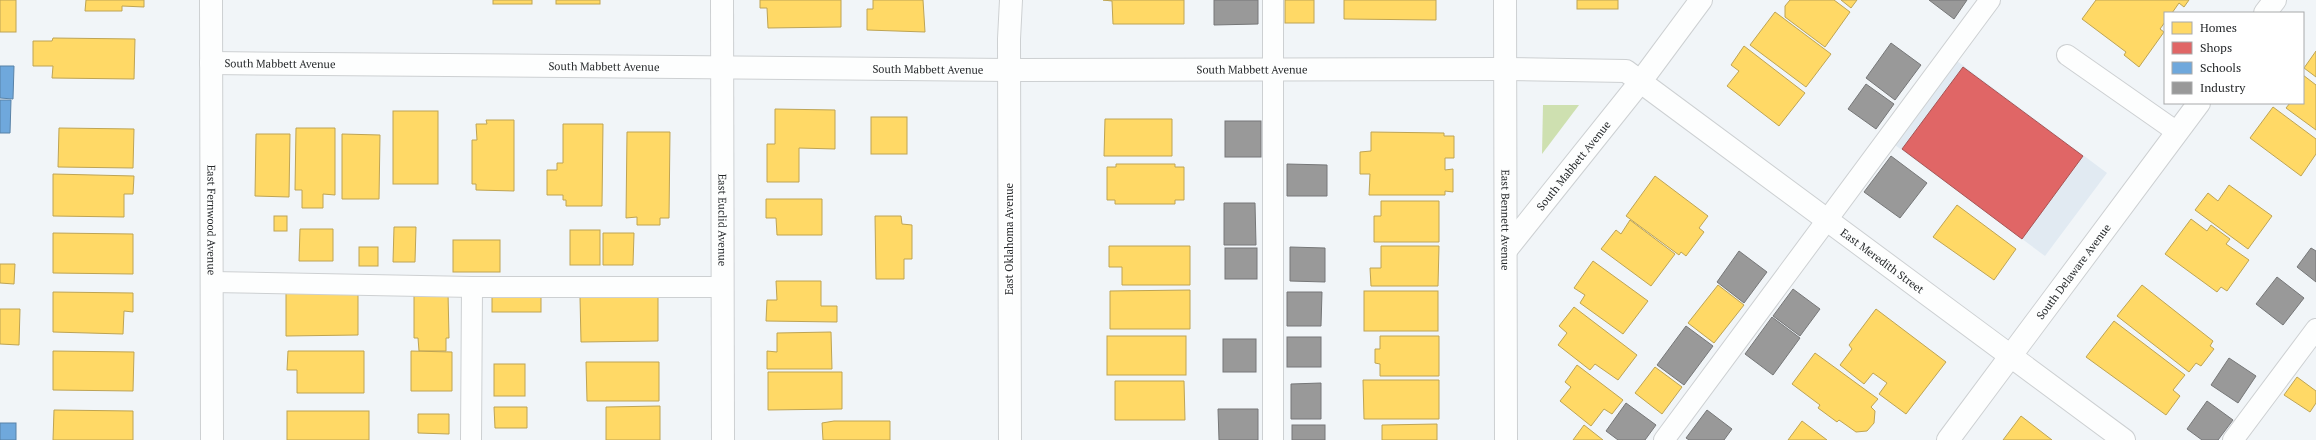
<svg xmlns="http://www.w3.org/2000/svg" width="2316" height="440" font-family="'PT Serif',serif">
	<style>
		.built { fill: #e1eaf2 }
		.green { fill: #cee0b0 }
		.homes { fill: #ffd966; stroke: #bea454 }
		.shops { fill: #e06666; stroke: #a85454 }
		.schools { fill: #6fa8dc; stroke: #5982a7 }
		.industry { fill: #999; stroke: #767778 }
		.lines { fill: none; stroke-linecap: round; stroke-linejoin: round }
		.service-casing { stroke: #cdd0d2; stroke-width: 22 }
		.minor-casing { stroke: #cdd0d2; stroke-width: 24 }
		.tertiary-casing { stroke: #cdd0d2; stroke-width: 24 }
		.service { stroke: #fdfefe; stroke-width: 20 }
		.minor { stroke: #fdfefe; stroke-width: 22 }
		.tertiary { stroke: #fdfefe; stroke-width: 22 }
		.labels { text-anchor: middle; stroke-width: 4; stroke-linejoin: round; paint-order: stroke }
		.street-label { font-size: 11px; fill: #26292b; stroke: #fff }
	</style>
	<rect width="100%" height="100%" fill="#f1f5f8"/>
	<polygon class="built" points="1957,61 2107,173 2045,256 1895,145"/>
	<polygon class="green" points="1543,105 1579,105 1542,154"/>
	<g class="homes">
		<rect x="0" y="0" width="16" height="32"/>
		<polygon points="86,0 144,0 144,7 122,6 122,11 85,11"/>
		<rect x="493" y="0" width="39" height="4"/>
		<rect x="556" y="0" width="44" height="4"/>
		<polygon points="760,0 841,0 841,27 768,28 767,8 760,8"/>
		<polygon points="873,0 923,0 925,32 867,30 867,9 873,9"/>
		<polygon points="1103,0 1184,0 1184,24 1113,24 1112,1"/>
		<rect x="1285" y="0" width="29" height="23"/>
		<polygon points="1344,0 1436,0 1436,20 1344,19"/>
		<rect x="1577" y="0" width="41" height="9"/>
		<polygon points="1790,0 1834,0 1850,12 1825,47 1785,17 1785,6"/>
		<polygon points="1841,0 1857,0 1851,8"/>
		<polygon points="2096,0 2189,0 2184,7 2179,3 2172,13 2165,13 2165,22 2160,29 2164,32 2139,67 2124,55 2126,52 2082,19"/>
		<polygon points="1775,12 1831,54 1806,87 1750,45"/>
		<polygon points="53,38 135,39 134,79 52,78 53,66 33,66 33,41 52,41"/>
		<polygon points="1744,46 1805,93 1779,126 1727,86 1739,71 1731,65"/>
		<polygon points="2316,51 2316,77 2304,68"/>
		<polygon points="2303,75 2316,85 2316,130 2286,108 2290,103 2303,103"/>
		<polygon points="2273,107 2316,139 2316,154 2301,176 2250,138"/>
		<polygon points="775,109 835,110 835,149 799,148 799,182 767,182 767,144 775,144"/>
		<rect x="393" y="111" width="45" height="73"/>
		<rect x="871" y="117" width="36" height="37"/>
		<polygon points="1105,119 1172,119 1172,156 1104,156"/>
		<polygon points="486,120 514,120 514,191 476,190 476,184 472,184 472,140 477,140 476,124 487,124"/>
		<polygon points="563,124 603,124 602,206 566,206 566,200 563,200 563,195 547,195 547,170 557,170 557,163 563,163"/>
		<polygon points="59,128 134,129 133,168 58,167"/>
		<polygon points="296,128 335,128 335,195 323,194 323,208 302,208 302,190 295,190"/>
		<polygon points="627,132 670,132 669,218 660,218 660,225 637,225 637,217 626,218"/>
		<polygon points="1371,132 1444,133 1444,136 1454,136 1454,158 1445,158 1445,170 1453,169 1453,192 1445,191 1445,195 1369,195 1370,174 1360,174 1360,152 1371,151"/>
		<polygon points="256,134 290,134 289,197 255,196"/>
		<polygon points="342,134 380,135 379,199 342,199"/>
		<polygon points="1116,164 1175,164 1175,167 1184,167 1184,200 1175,200 1175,204 1115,204 1115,200 1107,200 1107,167 1116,167"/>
		<polygon points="53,174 134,176 133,194 124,194 124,217 53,216"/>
		<polygon points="1655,176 1708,216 1699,228 1704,232 1686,256 1681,252 1679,255 1626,216"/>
		<polygon points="2229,185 2272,216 2248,249 2195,210 2208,193 2218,201"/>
		<polygon points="766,199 822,199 822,235 777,235 776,218 766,218"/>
		<polygon points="1381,201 1439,201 1439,242 1374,242 1374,216 1381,216"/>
		<polygon points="1957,205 2016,249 1994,280 1933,237"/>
		<rect x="274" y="216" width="13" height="15"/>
		<polygon points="875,216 901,216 902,224 912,225 912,259 904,259 904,279 876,279"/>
		<polygon points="2191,219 2207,231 2211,225 2230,239 2226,244 2249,260 2227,291 2221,287 2217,292 2165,254"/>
		<polygon points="1630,220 1675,254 1651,286 1601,249 1616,230 1621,234"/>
		<polygon points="394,227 416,227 415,262 393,262"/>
		<polygon points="300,229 333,229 333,261 299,261"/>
		<rect x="570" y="230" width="30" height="35"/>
		<polygon points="53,233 133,234 133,274 53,273"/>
		<polygon points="603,233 634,233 633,265 603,265"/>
		<rect x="453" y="240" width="47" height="32"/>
		<polygon points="1109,246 1190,246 1190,285 1122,285 1122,267 1109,267"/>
		<polygon points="1381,246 1439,246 1438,286 1371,286 1370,268 1381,268"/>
		<rect x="359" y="247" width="19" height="19"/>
		<polygon points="1593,261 1648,301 1623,334 1580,303 1585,295 1574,288"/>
		<polygon points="0,264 15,264 14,284 0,283"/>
		<polygon points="776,281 821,281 821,306 837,306 837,322 766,321 767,300 777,300"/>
		<polygon points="1718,285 1744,305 1714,343 1688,323"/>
		<polygon points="2142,285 2213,341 2210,346 2214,349 2201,366 2196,363 2189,372 2117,316"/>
		<polygon points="1190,290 1190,329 1110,329 1110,291"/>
		<polygon points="286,291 358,291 358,335 286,336"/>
		<rect x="1364" y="291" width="74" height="40"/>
		<polygon points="53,292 133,293 133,312 124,311 123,334 53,332"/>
		<polygon points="414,292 448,292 449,338 446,338 446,351 419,351 418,338 414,338"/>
		<rect x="492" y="293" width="49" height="19"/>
		<polygon points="580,297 658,297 658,341 581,342"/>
		<polygon points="1574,307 1637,355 1618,380 1595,364 1590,370 1558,345 1567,333 1559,326"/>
		<polygon points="0,309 20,309 19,345 0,344"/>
		<polygon points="1876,309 1946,362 1906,414 1879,394 1887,383 1873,373 1864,384 1840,365 1852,349 1849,345"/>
		<polygon points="2114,321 2185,375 2173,390 2180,396 2166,415 2086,357"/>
		<polygon points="831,332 832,369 767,369 767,351 777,352 777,333"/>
		<rect x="1107" y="336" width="79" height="39"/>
		<polygon points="1380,336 1439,336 1439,376 1380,376 1380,364 1375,363 1375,349 1380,349"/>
		<polygon points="53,351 134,352 133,391 53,390"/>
		<polygon points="288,351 364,351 364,393 297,393 297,370 287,370"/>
		<polygon points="411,351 452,352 452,391 411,391"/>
		<polygon points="1815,353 1878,399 1871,407 1875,411 1874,423 1867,431 1856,432 1839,420 1837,422 1818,408 1820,405 1792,384"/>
		<polygon points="586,362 659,362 659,401 587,401"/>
		<rect x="494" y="364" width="31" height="32"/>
		<polygon points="1577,365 1623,400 1612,414 1604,409 1591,426 1560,401 1571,387 1565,382"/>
		<polygon points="1655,367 1682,387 1662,414 1635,393"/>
		<polygon points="768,372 842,372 842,409 768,410"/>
		<polygon points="2297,377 2316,391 2316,403 2310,412 2284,395"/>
		<polygon points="1363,380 1439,380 1439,419 1364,419"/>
		<polygon points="1115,381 1184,381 1185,420 1115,420"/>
		<polygon points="660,406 660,440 606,440 606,407"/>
		<polygon points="494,407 527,407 527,428 495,428"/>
		<polygon points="54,410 133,411 133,440 53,440"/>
		<rect x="287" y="411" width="82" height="29"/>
		<polygon points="418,414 449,414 449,434 418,433"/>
		<polygon points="2021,416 2052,440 2003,440"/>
		<polygon points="834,421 890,421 890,440 823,440 822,423"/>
		<polygon points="1802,421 1827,440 1788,440"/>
		<polygon points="1437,424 1437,440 1382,440 1382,425"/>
		<polygon points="1584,425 1603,440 1573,440"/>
	</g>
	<polygon class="shops" points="1963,67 2083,156 2022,239 1902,149"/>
	<g class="schools">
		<polygon points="0,66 14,66 13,99 0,98"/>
		<polygon points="0,100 11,100 10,133 0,133"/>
		<rect x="0" y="423" width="16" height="17"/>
	</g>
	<g class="industry">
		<polygon points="1214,0 1258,0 1258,24 1214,25"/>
		<polygon points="1929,0 1967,0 1954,19"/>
		<polygon points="1891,43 1921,65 1895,100 1866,78"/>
		<polygon points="1866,84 1894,104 1876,129 1848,109"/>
		<rect x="1225" y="121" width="36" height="36"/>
		<polygon points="1891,156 1927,183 1900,218 1864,192"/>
		<polygon points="1287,164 1327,165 1327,196 1287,196"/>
		<polygon points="1224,203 1255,203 1256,245 1224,245"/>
		<polygon points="1290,247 1325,248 1325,282 1290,281"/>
		<rect x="1225" y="248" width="32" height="31"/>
		<polygon points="2311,248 2316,251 2316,282 2297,267"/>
		<polygon points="1739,251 1767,272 1744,303 1717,282"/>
		<polygon points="2277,277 2304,298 2283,325 2256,304"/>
		<polygon points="1793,289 1820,309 1800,336 1773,316"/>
		<polygon points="1287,292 1322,292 1321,326 1287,326"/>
		<polygon points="1772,317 1800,338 1773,375 1745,354"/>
		<polygon points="1686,326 1713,346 1684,385 1657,365"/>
		<rect x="1287" y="337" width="34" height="30"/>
		<rect x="1223" y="339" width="33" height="33"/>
		<polygon points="2229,358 2256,376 2238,403 2211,385"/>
		<polygon points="1321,383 1321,419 1291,419 1291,384"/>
		<polygon points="2207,401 2233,420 2218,440 2202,440 2187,429"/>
		<polygon points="1626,403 1656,425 1645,440 1618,440 1606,431"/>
		<polygon points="1218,409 1258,409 1258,440 1219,440"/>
		<polygon points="1707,410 1732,429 1724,440 1689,440 1686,438"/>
		<rect x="1292" y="425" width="33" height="15"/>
	</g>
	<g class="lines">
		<defs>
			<g id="service">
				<polyline points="1273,0 1273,440"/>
				<polyline points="2067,55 2177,132"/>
				<polyline points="212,282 472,287 723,287"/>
				<polyline points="471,440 472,287"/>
				<polyline points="1664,440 1990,0"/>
				<polyline points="2233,440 2316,329"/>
			</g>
			<g id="minor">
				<path id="s1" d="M211,0l1,440"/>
				<path id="s2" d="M722,0l1,440"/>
				<path id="s3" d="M1505,0l1,440"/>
				<polyline points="2265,13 2275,0"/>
				<path id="s4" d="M211,63l798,7 496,-1 121,2 498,369"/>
				<path id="s5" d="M1506,250l135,-169 60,-81"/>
				<path id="s6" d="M1948,440l251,-337"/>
			</g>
			<polyline id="tertiary" points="1010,440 1009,39 1011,0"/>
		</defs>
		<use href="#service" class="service-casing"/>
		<use href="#minor" class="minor-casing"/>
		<use href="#tertiary" class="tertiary-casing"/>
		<use href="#service" class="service"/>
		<use href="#minor" class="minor"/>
		<use href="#tertiary" class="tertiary"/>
	</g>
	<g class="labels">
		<g class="street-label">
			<text dy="4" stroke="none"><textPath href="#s4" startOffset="69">South Mabbett Avenue</textPath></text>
			<text dy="4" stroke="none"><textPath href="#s4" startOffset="393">South Mabbett Avenue</textPath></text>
			<text dy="4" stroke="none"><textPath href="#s4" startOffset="717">South Mabbett Avenue</textPath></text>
			<text dy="4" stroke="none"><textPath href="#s4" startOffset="1041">South Mabbett Avenue</textPath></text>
			<text dy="4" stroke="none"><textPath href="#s5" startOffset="108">South Mabbett Avenue</textPath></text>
			<text dy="4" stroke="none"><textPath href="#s1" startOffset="220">East Fernwood Avenue</textPath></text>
			<text dy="4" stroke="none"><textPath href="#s2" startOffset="220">East Euclid Avenue</textPath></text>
			<text dy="4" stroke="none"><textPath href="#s3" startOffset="220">East Bennett Avenue</textPath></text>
			<text transform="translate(1009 239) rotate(-90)" y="4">East Oklahoma Avenue</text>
			<text dy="4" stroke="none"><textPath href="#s4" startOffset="1734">East Meredith Street</textPath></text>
			<text dy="4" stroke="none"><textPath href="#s6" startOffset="210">South Delaware Avenue</textPath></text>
		</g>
	</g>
	<rect x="2164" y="12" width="140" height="92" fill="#ffffff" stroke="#a8a9aa"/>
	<rect x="2172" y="22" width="20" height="12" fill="#ffd966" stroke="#a8a9aa"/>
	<text x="2200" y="32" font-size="12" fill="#26292b">Homes</text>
	<rect x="2172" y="42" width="20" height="12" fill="#e06666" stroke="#a8a9aa"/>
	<text x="2200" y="52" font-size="12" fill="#26292b">Shops</text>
	<rect x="2172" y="62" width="20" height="12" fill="#6fa8dc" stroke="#a8a9aa"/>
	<text x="2200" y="72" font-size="12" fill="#26292b">Schools</text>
	<rect x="2172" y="82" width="20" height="12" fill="#999999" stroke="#a8a9aa"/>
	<text x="2200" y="92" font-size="12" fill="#26292b">Industry</text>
</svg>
